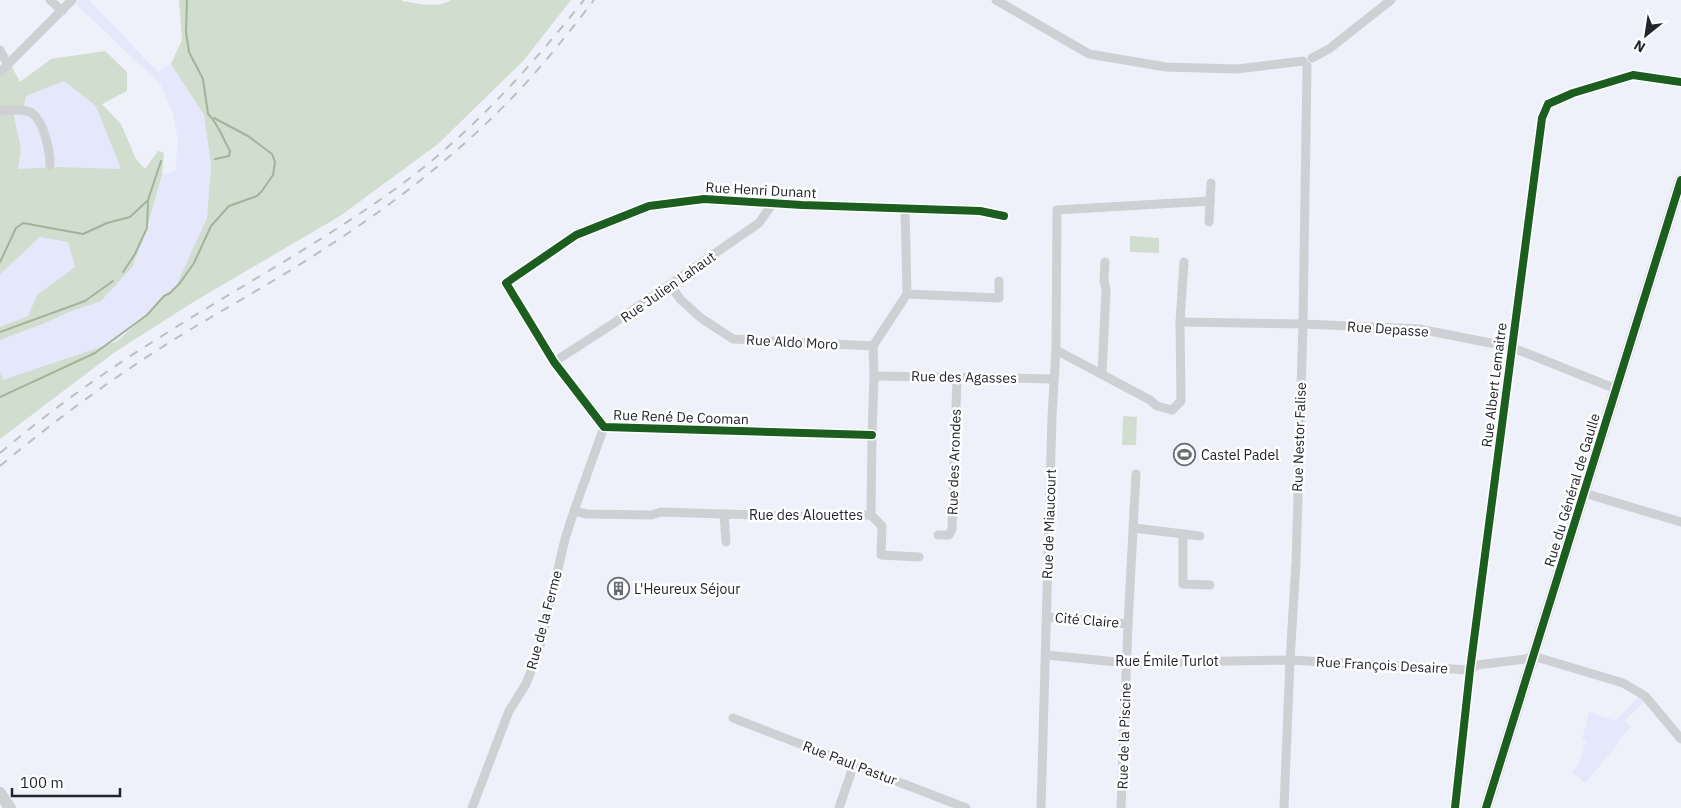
<svg xmlns="http://www.w3.org/2000/svg" width="1681" height="808" font-family="'IBM Plex Sans',sans-serif">
	<style>
		.built { fill: #e5e8fb }
		.green { fill: #d1ddcf; fill-rule: evenodd }
		.lines { fill: none; stroke-linecap: round; stroke-linejoin: round }
		.stream { stroke: #a2b499; stroke-width: 2 }
		.street { stroke: #cfd0d3; stroke-width: 9 }
		.secondary { stroke: #cfd0d3; stroke-width: 12 }
		.rail { stroke: #bebec1; stroke-width: 2; stroke-dasharray: 9 9; stroke-linecap: butt }
		.cycleway-casing { stroke: #fff; stroke-width: 11 }
		.cycleway { stroke: #1b5e20; stroke-width: 8 }
		.labels { text-anchor: middle; stroke-width: 5; stroke-linejoin: round; paint-order: stroke }
		.street-label { font-size: 14px; fill: #22242e; stroke: #fff }
		.poi-label { font-size: 14px; fill: #22242e; stroke: #fff; text-anchor: start }
	</style>
	<rect width="100%" height="100%" fill="#eff1fa"/>
	<g class="built">
		<polygon points="79,0 89,0 158,72 171,64 204,115 211,166 207,218 176,286 118,341 3,380 0,372 0,340 41,325 69,312 132,267 149,225 162,175 175,171 178,141 173,113 160,84 76,4"/>
		<polygon points="64,81 96,106 121,169 58,167 18,170 21,149 14,112 26,107 26,96"/>
		<polygon points="40,237 68,242 75,267 37,295 28,316 0,327 0,274"/>
		<polygon points="1639,696 1645,701 1624,721 1631,727 1618,740 1619,743 1585,783 1572,772 1579,763 1586,741 1582,740 1589,712 1616,721"/>
	</g>
	<g class="green">
		<path d="M179,0h223v1c14,2 37,8 49,-1h120l-47,60 -86,84 -98,72 -145,85 -80,51 -115,87v-67l3,8 115,-39 58,-55 31,-68 4,-52 -7,-51 -33,-51 11,-24z"/>
		<path d="M105,51l22,21v19l-25,13 19,20 15,35 9,10 13,-18 6,2 -2,22 -15,53 -15,39 -31,34 -32,11 -26,12 -43,16v-13l28,-11 9,-21 38,-28 -7,-25 -28,-5 -40,37v-198l12,-9 8,15 31,-23zM64,81l32,25 25,63 -63,-2 -40,2 3,-20 -8,-39 11,-2 2,-12z"/>
		<polygon points="1130,236 1159,238 1159,253 1130,252"/>
		<polygon points="1123,416 1137,417 1136,445 1122,445"/>
	</g>
	<g class="lines">
		<g class="stream">
			<path d="M187,0l-1,32 3,20 14,27 5,35c10,9 15,25 22,37l-1,5 -14,3"/>
			<polyline points="0,262 16,228 23,223 83,234 107,223 130,217 148,200 161,161"/>
			<polyline points="123,272 135,254 147,228 148,201"/>
			<polyline points="0,332 85,301 113,281"/>
			<polyline points="0,397 95,353 147,315 164,296 170,293 180,283 194,263 211,226 229,206 257,196 262,191 273,175 275,162 272,154 248,136 214,118"/>
		</g>
		<g class="street">
			<polyline points="50,0 62,11"/>
			<polyline points="996,0 1089,54 1166,67 1237,69 1303,61"/>
			<polyline points="0,50 8,65"/>
			<polyline points="1312,58 1329,49 1391,0"/>
			<polyline points="0,72 72,0"/>
			<path d="M0,111c9,-1 23,-3 32,2 12,9 18,38 18,52"/>
			<polyline points="1210,201 1211,183"/>
			<polyline points="670,285 681,300 701,318 733,339 873,346"/>
			<polyline points="907,294 999,298 999,281"/>
			<polyline points="1180,322 1303,324 1419,329 1511,347 1616,389"/>
			<polyline points="1056,350 1150,400 1157,406 1172,410 1181,401 1180,322 1184,262"/>
			<polyline points="554,362 611,325 759,223 773,203"/>
			<polyline points="1102,374 1106,290 1104,280 1105,262"/>
			<polyline points="874,376 1054,379"/>
			<polyline points="872,435 604,427 554,362 506,283 576,235 649,206 704,199 802,205 980,211 1004,216"/>
			<polyline points="1584,493 1681,522"/>
			<polyline points="574,511 587,514 651,515 661,512 724,514"/>
			<polyline points="871,515 872,435 874,376 873,346 907,294 905,208"/>
			<polyline points="871,515 882,526 881,555 919,557"/>
			<polyline points="1134,528 1200,536"/>
			<polyline points="1183,534 1183,584 1210,585"/>
			<polyline points="938,535 949,535 952,529 957,377"/>
			<polyline points="726,542 724,514 821,517 871,515"/>
			<polyline points="1047,617 1128,624"/>
			<polyline points="1046,655 1127,663 1290,660 1470,670 1477,665 1526,659 1533,656 1623,683 1645,696 1681,739"/>
			<polyline points="733,718 966,808"/>
			<polyline points="472,808 509,711 526,684 539,650 565,539 574,511 604,427"/>
			<polyline points="839,808 854,764"/>
			<polyline points="1041,808 1052,416 1056,350 1057,210 1210,201 1209,222"/>
			<polyline points="1121,808 1128,624 1136,474"/>
			<polyline points="1284,808 1290,660 1296,563 1303,324 1307,66"/>
			<polyline points="1455,808 1470,670 1542,118 1548,104 1573,93 1633,75 1681,82"/>
		</g>
		<g class="secondary">
			<polyline points="0,793 10,808"/>
			<polyline points="1486,808 1681,180"/>
		</g>
		<g class="rail">
			<path d="M0,453c51,-43 105,-82 162,-117 83,-53 170,-99 248,-158 67,-51 122,-113 174,-178"/>
			<path d="M0,466c54,-45 110,-86 170,-124 53,-33 108,-62 160,-97 59,-38 117,-83 167,-132 36,-35 67,-74 97,-113"/>
		</g>
		<defs>
			<g id="cycleway">
				<polyline points="872,435 604,427 554,362 506,283 576,235 649,206 704,199 802,205 980,211 1004,216"/>
				<polyline points="1455,808 1470,670 1542,118 1548,104 1573,93 1633,75 1681,82"/>
				<polyline points="1486,808 1681,180"/>
			</g>
		</defs>
		<use href="#cycleway" class="cycleway-casing"/>
		<use href="#cycleway" class="cycleway"/>
	</g>
	<defs>
		<symbol id="stadium-ring" viewBox="-11 -11 22 22"><circle r="9.5" fill="#fff" stroke="#6a6c75" stroke-width="1.5"/><path d="M0-5a6.5 5 0 1 0 0 10a6.5 5 0 1 0 0-10ZM-3.5-1.8h7v3.6h-7Z" fill="#6a6c75"/></symbol>
		<symbol id="building-ring" viewBox="-11 -11 22 22"><circle r="9.5" fill="#fff" stroke="#6a6c75" stroke-width="1.5"/><path d="M-4-6H4V6H1V3H-1V6H-4ZM-2.5-4.3h1.7v1.8h-1.7ZM.8-4.3h1.7v1.8H.8ZM-2.5-1h1.7V.8h-1.7ZM.8-1h1.7V.8H.8Z" fill="#6a6c75"/></symbol>
	</defs>
	<g fill-rule="evenodd">
		<use href="#stadium-ring" x="1172" y="442" width="25" height="25"/>
		<use href="#building-ring" x="606" y="576" width="25" height="25"/>
	</g>
	<g class="labels">
		<g class="street-label">
			<text transform="translate(761 190) rotate(3)" y="5">Rue Henri Dunant</text>
			<text transform="translate(668 287) rotate(-35)" y="5">Rue Julien Lahaut</text>
			<text transform="translate(1388 329) rotate(4)" y="5">Rue Depasse</text>
			<text transform="translate(792 342) rotate(3)" y="5">Rue Aldo Moro</text>
			<text transform="translate(964 377) rotate(1)" y="5">Rue des Agasses</text>
			<text transform="translate(1494 385) rotate(-83)" y="5">Rue Albert Lemaitre</text>
			<text transform="translate(681 417) rotate(2)" y="5">Rue René De Cooman</text>
			<text transform="translate(1299 437) rotate(-88)" y="5">Rue Nestor Falise</text>
			<text transform="translate(954 462) rotate(-88)" y="5">Rue des Arondes</text>
			<text transform="translate(1572 490) rotate(-73)" y="5">Rue du Général de Gaulle</text>
			<text x="806" y="520">Rue des Alouettes</text>
			<text transform="translate(1049 524) rotate(-88)" y="5">Rue de Miaucourt</text>
			<text transform="translate(544 620) rotate(-75)" y="5">Rue de la Ferme</text>
			<text transform="translate(1087 620) rotate(5)" y="5">Cité Claire</text>
			<text x="1167" y="666">Rue Émile Turlot</text>
			<text transform="translate(1382 665) rotate(3)" y="5">Rue François Desaire</text>
			<text transform="translate(1124 736) rotate(-88)" y="5">Rue de la Piscine</text>
			<text transform="translate(850 763) rotate(21)" y="5">Rue Paul Pastur</text>
		</g>
		<g class="poi-label">
			<text x="1201" y="460">Castel Padel</text>
			<text x="634" y="594">L'Heureux Séjour</text>
		</g>
	</g>
	<g transform="translate(1646 35) rotate(210)" stroke="#ffffff" stroke-width="4" paint-order="stroke">
	<path d="M0-4L9 19L0 12L-9 19Z" fill="#22242e"/>
	<text y="-8" font-size="14" font-weight="bold" text-anchor="middle" fill="#22242e">N</text>
	</g>
	<path d="M12 788v8h108v-8" fill="none" stroke="#22242e" stroke-width="2.5"/>
	<text x="20" y="788" font-size="15" fill="#22242e" stroke="#ffffff" stroke-width="4" paint-order="stroke">100 m</text>
</svg>
